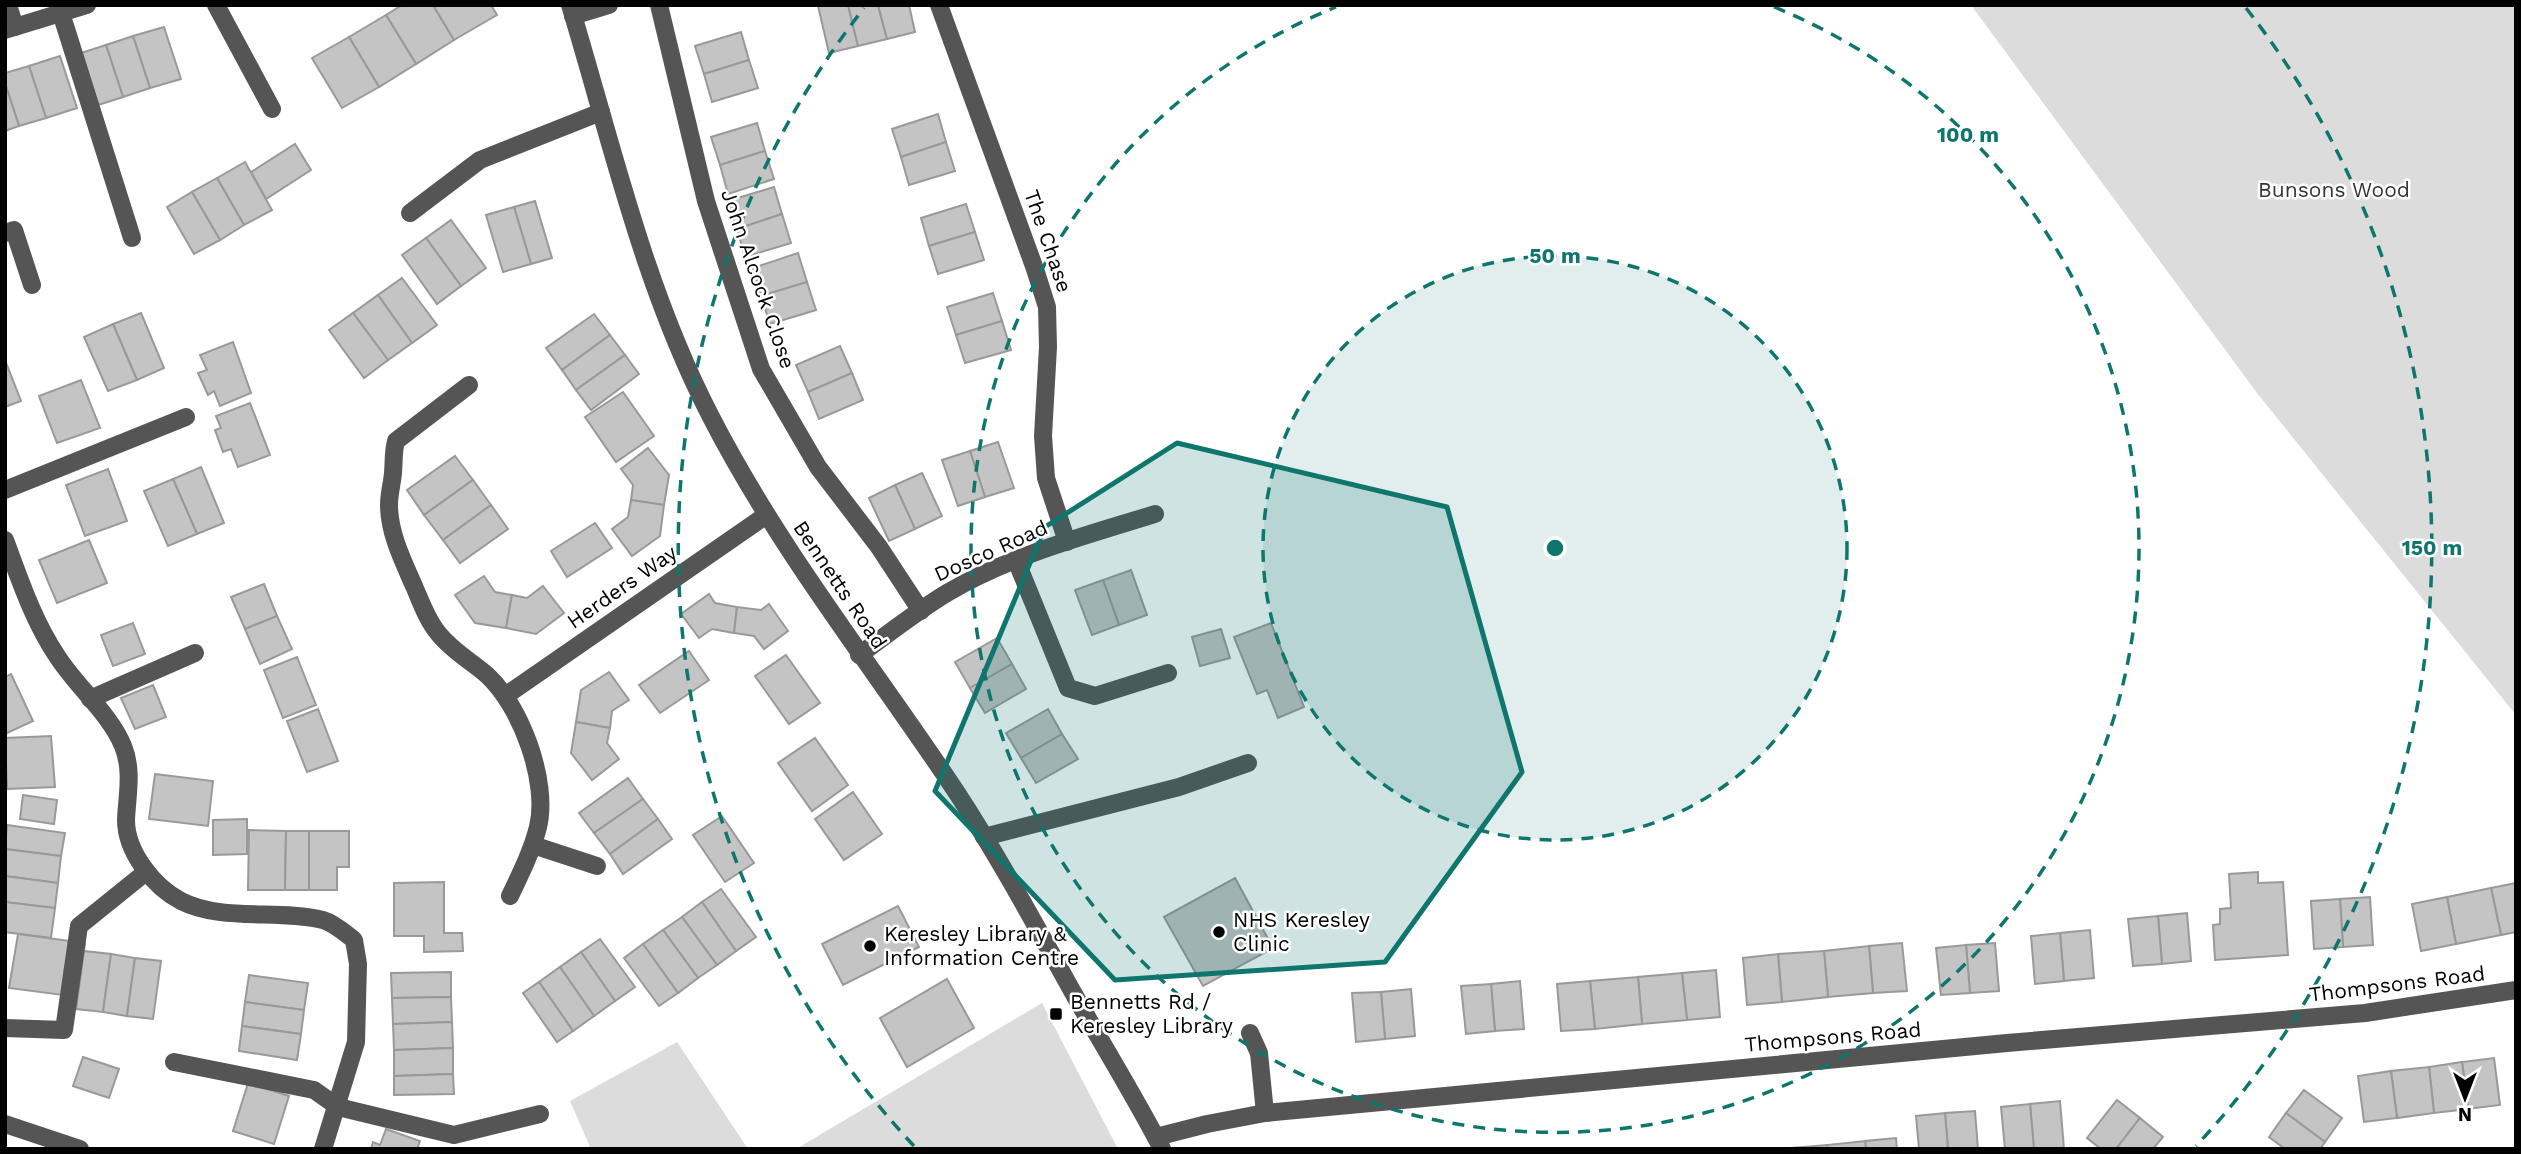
<svg xmlns="http://www.w3.org/2000/svg" width="2521" height="1154" font-family="'Work Sans',sans-serif">
	<style>
		.green { fill: #dcdcdc }
		.building { fill: #c4c4c4; stroke: #999; stroke-width: 2 }
		.lines { fill: none; stroke-linecap: round; stroke-linejoin: round }
		.minor { stroke: #555; stroke-width: 18 }
		.marked { fill: #0f766e; fill-opacity: 0.2; stroke: #0f766e; stroke-width: 5; stroke-linejoin: round }
		.ring { fill: none; stroke: #0f766e; stroke-width: 3.5; stroke-dasharray: 12 9 }
		.poi-dot { fill: #000; stroke: #fff; stroke-width: 2.5 }
		.labels { text-anchor: middle; stroke-width: 5; stroke-linejoin: round; paint-order: stroke }
		.park-label { font-size: 21px; fill: #333; stroke: #fff }
		.street-label { font-size: 21px; fill: #000; stroke: #fff }
		.poi-label { font-size: 21px; fill: #000; stroke: #fff; text-anchor: start }
		.centre { fill: #0f766e; stroke: #fff; stroke-width: 3.5 }
		.ring-label { font-size: 21px; text-anchor: middle; font-weight: bold; fill: #0f766e; stroke: #fff; stroke-width: 5; stroke-linejoin: round; paint-order: stroke }
	</style>
	<rect width="100%" height="100%" fill="#fff"/>
	<g class="green">
		<polygon points="1971,5 2516,5 2516,715 2257,393"/>
		<polygon points="1042,1003 1118,1149 796,1149"/>
		<polygon points="677,1042 748,1149 591,1149 570,1101"/>
	</g>
	<g class="building">
		<polygon points="402,5 433,5 454,40 416,64 386,15"/>
		<polygon points="433,5 491,5 497,15 454,40"/>
		<polygon points="823,5 848,5 858,46 829,53 818,6"/>
		<polygon points="848,5 878,5 887,39 858,46"/>
		<polygon points="878,5 909,5 915,32 887,39"/>
		<polygon points="386,15 416,64 379,87 349,37"/>
		<polygon points="164,27 181,79 150,88 133,36"/>
		<polygon points="741,32 749,60 704,74 695,46"/>
		<polygon points="133,36 150,88 123,97 106,45"/>
		<polygon points="349,37 379,87 342,108 312,58"/>
		<polygon points="106,45 123,97 95,106 78,54"/>
		<polygon points="60,56 77,108 46,118 29,66"/>
		<polygon points="749,60 758,88 712,102 704,74"/>
		<polygon points="29,66 46,118 19,126 5,83 5,73"/>
		<polygon points="5,83 19,126 5,131"/>
		<polygon points="938,114 946,142 901,157 892,129"/>
		<polygon points="757,123 765,151 720,165 711,137"/>
		<polygon points="946,142 955,171 909,185 901,157"/>
		<polygon points="295,144 311,170 266,199 251,172"/>
		<polygon points="765,151 774,179 728,194 720,165"/>
		<polygon points="245,162 272,210 244,225 217,178"/>
		<polygon points="217,178 244,225 220,240 192,192"/>
		<polygon points="774,187 782,214 737,229 728,201"/>
		<polygon points="192,192 220,240 194,254 167,207"/>
		<polygon points="535,201 552,258 531,264 514,207"/>
		<polygon points="966,204 975,232 929,246 921,218"/>
		<polygon points="514,207 531,264 503,272 486,215"/>
		<polygon points="782,214 791,243 745,257 737,229"/>
		<polygon points="451,220 486,268 461,286 426,238"/>
		<polygon points="975,232 984,260 938,274 929,246"/>
		<polygon points="426,238 461,286 437,304 402,255"/>
		<polygon points="798,253 807,282 761,296 753,268"/>
		<polygon points="402,278 437,325 412,343 378,295"/>
		<polygon points="807,282 816,310 770,324 761,296"/>
		<polygon points="993,293 1002,321 956,335 947,307"/>
		<polygon points="378,295 412,343 388,360 353,313"/>
		<polygon points="141,313 164,368 137,380 113,324"/>
		<polygon points="353,313 388,360 364,378 329,330"/>
		<polygon points="594,314 610,335 562,370 546,348"/>
		<polygon points="1002,321 1011,350 965,363 956,335"/>
		<polygon points="113,324 137,380 108,391 84,337"/>
		<polygon points="610,335 625,355 576,390 562,370"/>
		<polygon points="233,342 251,393 220,406 214,391 208,395 198,373 207,370 200,355"/>
		<polygon points="840,346 852,373 808,392 796,365"/>
		<polygon points="625,355 639,374 591,410 576,390"/>
		<polygon points="5,360 21,401 5,407"/>
		<polygon points="852,373 863,400 819,419 808,392"/>
		<polygon points="81,380 100,428 57,443 39,396"/>
		<polygon points="623,392 654,436 616,462 585,417"/>
		<polygon points="250,403 270,455 238,467 231,449 223,452 215,430 221,428 216,416"/>
		<polygon points="998,442 1014,488 985,497 970,451"/>
		<polygon points="648,448 669,475 664,505 631,500 633,485 621,469"/>
		<polygon points="970,451 985,497 958,506 942,460"/>
		<polygon points="455,456 473,480 424,515 407,490"/>
		<polygon points="201,467 224,523 197,534 173,479"/>
		<polygon points="108,469 127,521 85,536 66,485"/>
		<polygon points="922,473 942,516 915,529 895,485"/>
		<polygon points="173,479 197,534 168,546 144,491"/>
		<polygon points="473,480 491,505 443,540 424,515"/>
		<polygon points="895,485 915,529 889,541 869,498"/>
		<polygon points="631,500 664,505 660,536 632,556 612,529 628,517"/>
		<polygon points="491,505 508,529 460,563 443,540"/>
		<polygon points="595,523 612,548 567,577 551,551"/>
		<polygon points="89,540 107,583 57,603 39,560"/>
		<polygon points="1131,570 1147,615 1119,625 1103,580"/>
		<polygon points="484,576 495,592 512,595 506,628 475,623 455,595"/>
		<polygon points="1103,580 1119,625 1092,635 1075,590"/>
		<polygon points="264,584 277,616 245,629 231,597"/>
		<polygon points="543,586 564,613 536,634 506,628 512,595 527,598"/>
		<polygon points="709,594 715,603 737,607 734,633 712,629 699,638 681,614"/>
		<polygon points="769,604 788,631 764,649 754,636 734,633 737,607 761,610"/>
		<polygon points="277,616 292,649 260,664 245,629"/>
		<polygon points="133,623 145,654 113,666 101,635"/>
		<polygon points="1271,623 1304,707 1278,718 1267,690 1257,694 1234,637"/>
		<polygon points="1221,629 1230,658 1200,666 1192,637"/>
		<polygon points="997,638 1012,664 970,688 955,662"/>
		<polygon points="689,651 709,680 660,713 639,685"/>
		<polygon points="786,655 820,703 789,724 755,676"/>
		<polygon points="297,657 316,705 283,718 264,670"/>
		<polygon points="1012,664 1026,689 985,713 970,688"/>
		<polygon points="609,672 629,700 612,711 610,728 576,722 581,690"/>
		<polygon points="11,674 33,721 5,734 5,677"/>
		<polygon points="153,685 166,717 135,729 121,698"/>
		<polygon points="318,709 338,761 307,772 287,721"/>
		<polygon points="1048,709 1062,734 1021,758 1006,733"/>
		<polygon points="576,722 610,728 607,743 619,759 592,780 571,753"/>
		<polygon points="1062,734 1078,759 1036,783 1021,758"/>
		<polygon points="51,736 55,787 7,789 5,738"/>
		<polygon points="815,738 848,785 812,811 778,763"/>
		<polygon points="155,774 213,781 208,826 149,819"/>
		<polygon points="628,778 643,799 594,833 579,813"/>
		<polygon points="853,792 882,834 844,860 815,819"/>
		<polygon points="23,795 57,800 54,824 20,819"/>
		<polygon points="643,799 658,819 610,854 594,833"/>
		<polygon points="722,816 754,863 725,882 693,835"/>
		<polygon points="247,819 247,854 213,855 213,820"/>
		<polygon points="658,819 672,839 623,874 610,854"/>
		<polygon points="7,825 65,833 61,856 5,849"/>
		<polygon points="249,830 286,831 285,890 248,890"/>
		<polygon points="286,831 309,831 309,890 285,890"/>
		<polygon points="309,831 349,831 349,867 337,867 337,890 309,890"/>
		<polygon points="5,849 61,856 58,883 5,876"/>
		<polygon points="2258,872 2258,883 2283,882 2288,955 2215,960 2213,925 2220,924 2220,909 2231,908 2229,874"/>
		<polygon points="5,876 58,883 55,908 5,902"/>
		<polygon points="1235,878 1273,948 1203,986 1164,917"/>
		<polygon points="444,882 444,933 462,933 463,951 424,952 424,936 394,936 394,883"/>
		<polygon points="2516,883 2516,932 2501,935 2491,888"/>
		<polygon points="2491,888 2501,935 2456,944 2447,897"/>
		<polygon points="721,889 756,937 736,951 702,902"/>
		<polygon points="2370,897 2373,945 2343,947 2340,899"/>
		<polygon points="2447,897 2456,944 2421,951 2412,904"/>
		<polygon points="2340,899 2343,947 2314,949 2311,901"/>
		<polygon points="5,902 55,908 51,938 5,932"/>
		<polygon points="702,902 736,951 717,965 682,917"/>
		<polygon points="898,906 919,947 843,985 822,944"/>
		<polygon points="2187,913 2191,961 2162,964 2158,916"/>
		<polygon points="2158,916 2162,964 2133,966 2128,919"/>
		<polygon points="682,917 717,965 698,978 663,930"/>
		<polygon points="663,930 698,978 678,993 643,944"/>
		<polygon points="2090,930 2094,978 2064,981 2060,933"/>
		<polygon points="2060,933 2064,981 2035,984 2031,936"/>
		<polygon points="18,934 85,943 78,997 9,988"/>
		<polygon points="600,939 635,987 615,1001 581,952"/>
		<polygon points="1902,943 1907,991 1873,993 1869,946"/>
		<polygon points="1995,943 1999,991 1970,993 1966,945"/>
		<polygon points="643,944 678,993 659,1006 624,958"/>
		<polygon points="1966,945 1970,993 1941,995 1936,948"/>
		<polygon points="1869,946 1873,993 1828,997 1824,951"/>
		<polygon points="84,951 111,954 103,1012 76,1009"/>
		<polygon points="1824,951 1828,997 1782,1002 1778,954"/>
		<polygon points="581,952 615,1001 594,1016 560,967"/>
		<polygon points="111,954 135,958 127,1016 103,1012"/>
		<polygon points="1778,954 1782,1002 1747,1005 1743,958"/>
		<polygon points="135,958 161,961 153,1019 127,1016"/>
		<polygon points="560,967 594,1016 573,1031 539,982"/>
		<polygon points="1716,970 1720,1017 1687,1020 1682,973"/>
		<polygon points="451,972 451,997 392,998 391,973"/>
		<polygon points="1682,973 1687,1020 1642,1024 1638,977"/>
		<polygon points="249,975 308,983 304,1010 245,1002"/>
		<polygon points="1638,977 1642,1024 1595,1029 1590,981"/>
		<polygon points="947,979 974,1028 907,1067 880,1018"/>
		<polygon points="1520,981 1524,1029 1495,1031 1491,984"/>
		<polygon points="1590,981 1595,1029 1561,1031 1557,984"/>
		<polygon points="539,982 573,1031 557,1042 523,993"/>
		<polygon points="1491,984 1495,1031 1466,1034 1461,986"/>
		<polygon points="1411,989 1415,1036 1385,1039 1381,992"/>
		<polygon points="1381,992 1385,1039 1356,1042 1352,993"/>
		<polygon points="451,997 452,1022 393,1024 392,998"/>
		<polygon points="245,1002 304,1010 301,1034 242,1026"/>
		<polygon points="452,1022 453,1048 394,1050 393,1024"/>
		<polygon points="242,1026 301,1034 297,1060 239,1051"/>
		<polygon points="453,1048 453,1074 394,1076 394,1050"/>
		<polygon points="83,1057 119,1069 109,1098 73,1086"/>
		<polygon points="2494,1058 2500,1105 2468,1109 2462,1062"/>
		<polygon points="2462,1062 2468,1109 2434,1113 2429,1067"/>
		<polygon points="2429,1067 2434,1113 2397,1118 2391,1071"/>
		<polygon points="2391,1071 2397,1118 2364,1122 2358,1076"/>
		<polygon points="453,1074 454,1094 394,1095 394,1076"/>
		<polygon points="248,1083 289,1096 274,1144 233,1131"/>
		<polygon points="2304,1090 2342,1118 2325,1142 2286,1113"/>
		<polygon points="2117,1100 2140,1118 2116,1149 2101,1149 2087,1138"/>
		<polygon points="2060,1101 2064,1149 2034,1149 2030,1104"/>
		<polygon points="2030,1104 2034,1149 2005,1149 2001,1107"/>
		<polygon points="1975,1111 1978,1149 1948,1149 1945,1113"/>
		<polygon points="1945,1113 1948,1149 1919,1149 1916,1116"/>
		<polygon points="2286,1113 2325,1142 2320,1149 2285,1149 2269,1137"/>
		<polygon points="2140,1118 2163,1137 2153,1149 2116,1149"/>
		<polygon points="386,1129 420,1141 417,1149 371,1149 373,1142 380,1145"/>
		<polygon points="1896,1138 1897,1149 1866,1149 1865,1141"/>
		<polygon points="1865,1141 1866,1149 1828,1149 1827,1145"/>
		<polygon points="1827,1145 1828,1149 1791,1148"/>
	</g>
	<g class="lines">
		<g class="minor">
			<polyline points="8,5 15,27"/>
			<polyline points="216,5 272,109"/>
			<path d="M570,5c42,139 74,283 141,412 69,134 163,251 246,376 43,66 80,135 118,203 29,51 60,101 87,153"/>
			<polyline points="659,5 706,201 761,369 818,467 879,547 921,611"/>
			<polyline points="939,5 1035,269 1047,307 1048,347 1043,436 1046,478 1067,542"/>
			<polyline points="61,13 132,238"/>
			<polyline points="573,16 609,5"/>
			<polyline points="5,30 87,5"/>
			<polyline points="410,213 480,160 601,112"/>
			<polyline points="5,233 14,230 32,285"/>
			<path d="M469,385l-73,56c-3,11 -2,21 -3,32 -1,11 -4,21 -4,32 0,28 14,56 25,81 7,16 13,34 24,47 14,18 33,28 49,42 34,31 62,107 51,152 -6,24 -17,46 -28,69"/>
			<polyline points="5,490 186,417"/>
			<path d="M5,540c15,40 28,80 52,116 19,30 53,58 66,90 10,24 4,50 3,74 0,32 28,67 55,81 41,21 98,8 142,19 11,3 22,13 31,20l4,24 -2,78 -33,107"/>
			<polyline points="1016,560 1068,688 1095,696 1168,673"/>
			<path d="M859,655c29,-21 58,-44 88,-62 64,-38 138,-57 208,-79"/>
			<polyline points="505,696 765,516"/>
			<polyline points="90,699 195,653"/>
			<polyline points="984,837 1179,787 1248,763"/>
			<polyline points="533,845 597,866"/>
			<polyline points="5,1028 64,1030 79,926 146,872"/>
			<polyline points="1250,1033 1259,1053 1265,1113"/>
			<polyline points="174,1062 314,1090 338,1107 454,1135 540,1114"/>
			<polyline points="5,1124 80,1149"/>
			<polyline points="1156,1137 1207,1124 1265,1113 2007,1043 2365,1013 2516,990"/>
		</g>
	</g>
	<path class="marked" d="M1177,443l270,64 75,265 -137,190 -270,18 -180,-189 110,-264z"/>
	<circle cx="1555" cy="548" r="292" fill="#0f766e" fill-opacity=".12"/>
	<g class="ring">
		<circle cx="1555" cy="548" r="292"/>
		<path d="M1774 7A584 584 0 1 1 1336 7"/>
		<path d="M914 1146A877 877 0 0 1 864 8M2246 8A877 877 0 0 1 2196 1146"/>
	</g>
	<g class="poi-dot">
		<circle cx="1219" cy="932" r="7"/>
		<circle cx="870" cy="946" r="7"/>
		<rect x="1049" y="1007" width="14" height="14" rx="3.5"/>
	</g>
	<g class="labels">
		<g class="park-label">
			<text x="2334" y="197">Bunsons Wood</text>
		</g>
		<g class="street-label">
			<text transform="translate(1048 241) rotate(71)" y="7">The Chase</text>
			<text transform="translate(758 279) rotate(71)" y="7">John Alcock Close</text>
			<text transform="translate(991 551) rotate(-24)" y="7">Dosco Road</text>
			<text transform="translate(840 585) rotate(56)" y="7">Bennetts Road</text>
			<text transform="translate(622 587) rotate(-35)" y="7">Herders Way</text>
			<text transform="translate(2397 984) rotate(-7)" y="7">Thompsons Road</text>
			<text transform="translate(1833 1037) rotate(-5)" y="7">Thompsons Road</text>
		</g>
		<g class="poi-label">
			<text x="1233" y="927">NHS Keresley<tspan x="1233" dy="24">Clinic</tspan></text>
			<text x="884" y="941">Keresley Library &amp;<tspan x="884" dy="24">Information Centre</tspan></text>
			<text x="1070" y="1009">Bennetts Rd /<tspan x="1070" dy="24">Keresley Library</tspan></text>
		</g>
	</g>
	<circle cx="1555" cy="548" r="10" class="centre"/>
	<g class="ring-label">
		<text x="1968" y="142">100 m</text>
		<text x="1555" y="263">50 m</text>
		<text x="2432" y="555">150 m</text>
	</g>
	<rect width="2521" height="1154" fill="none" stroke="#000000" stroke-width="14"/>
	<g transform="translate(2465 1098) rotate(180)" stroke="#ffffff" stroke-width="5" paint-order="stroke">
	<path d="M0-5L12 26L0 18L-12 26Z" fill="#000000"/>
	<text y="-10" font-size="19" font-weight="bold" text-anchor="middle" fill="#000000">N</text>
	</g>
</svg>
